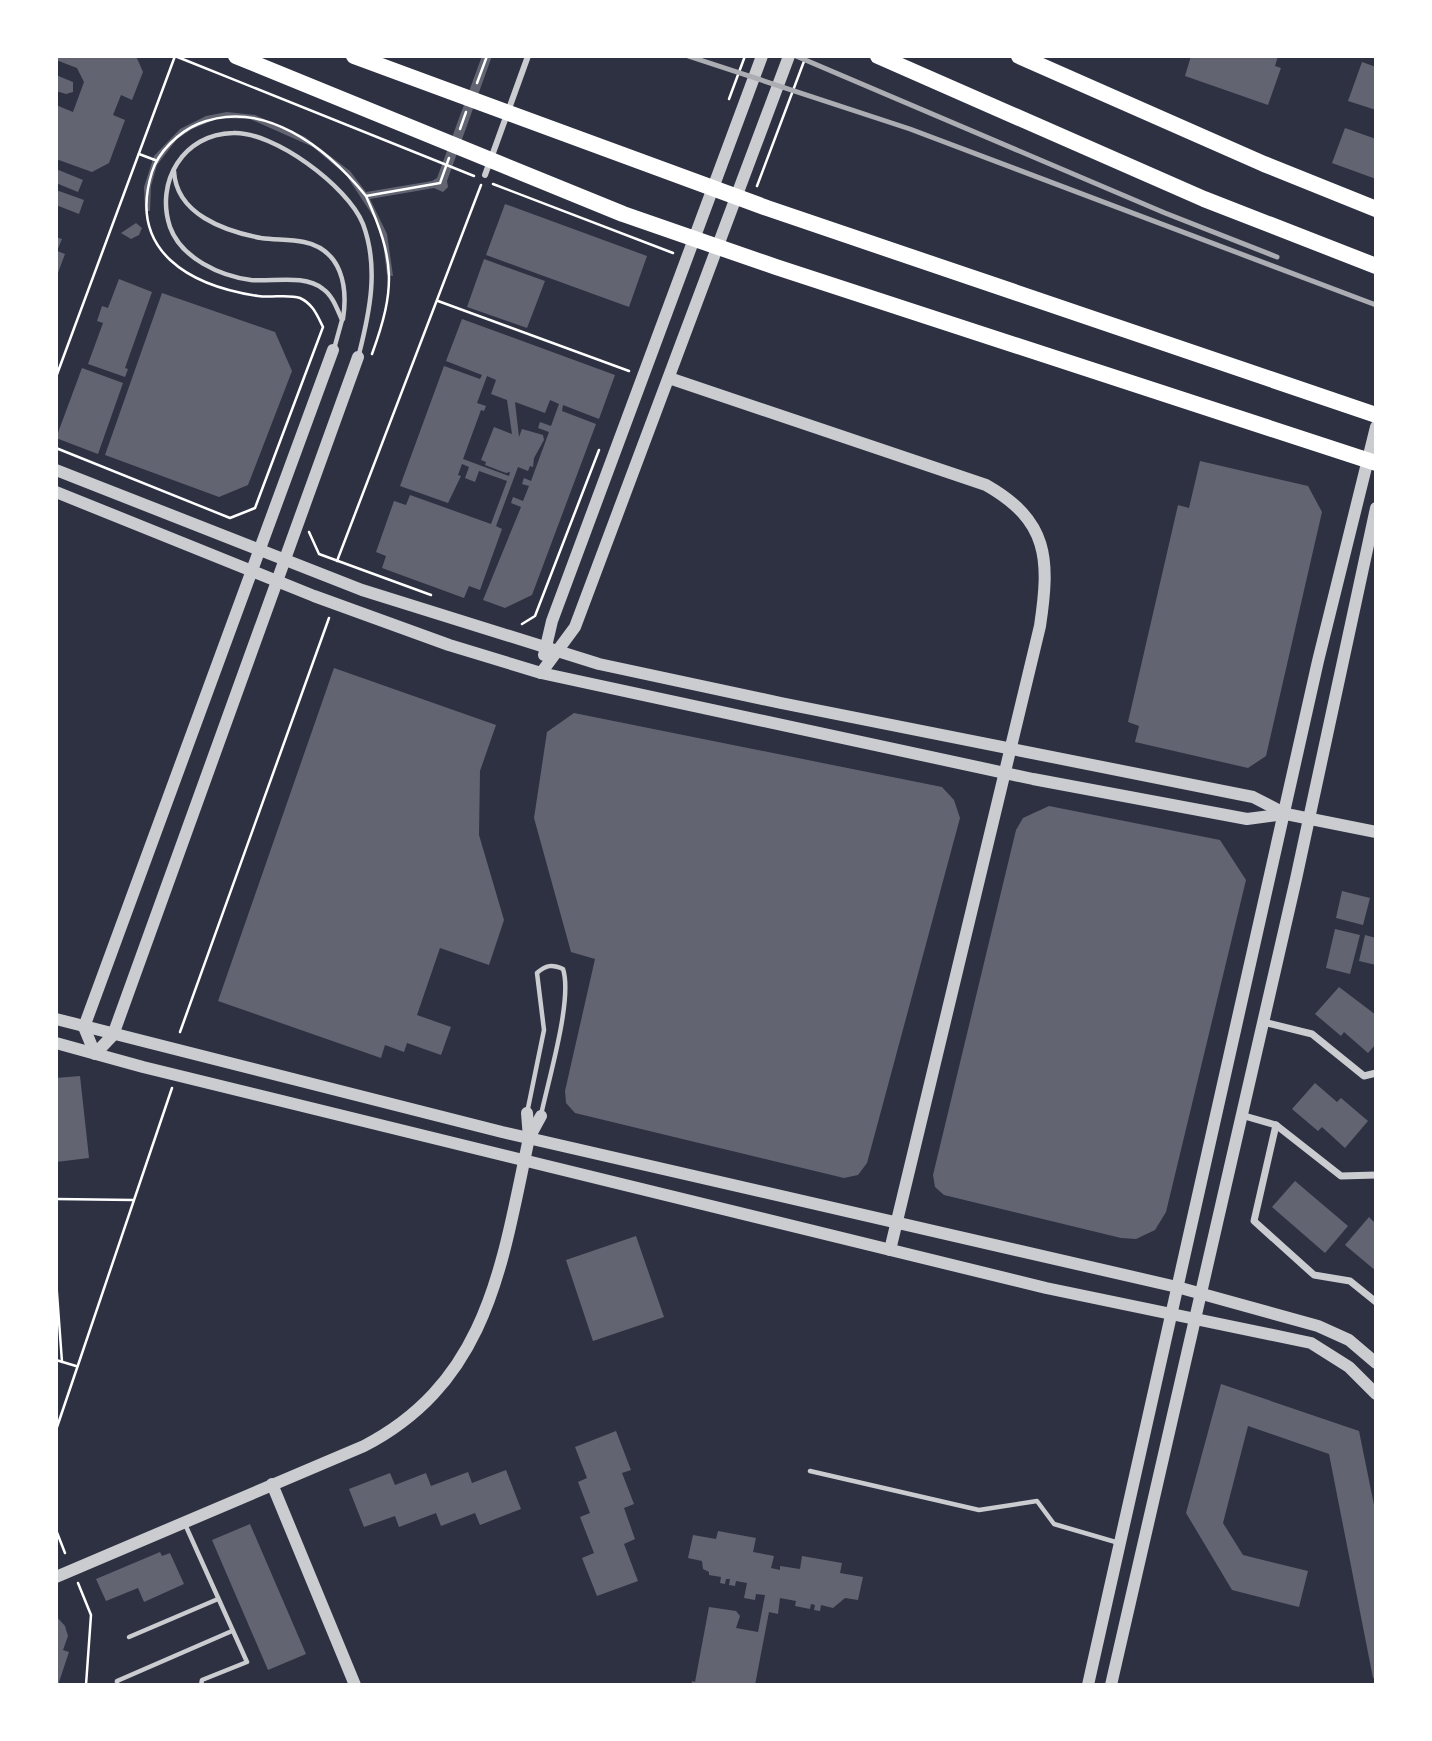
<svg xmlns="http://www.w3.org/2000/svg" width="1432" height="1741" font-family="'Noto Serif',serif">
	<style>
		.building { fill: #626471; fill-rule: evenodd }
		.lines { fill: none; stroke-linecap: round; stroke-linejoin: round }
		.path { stroke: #fff; stroke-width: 2.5 }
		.service { stroke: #caccd0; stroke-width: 4.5 }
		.pedestrian { stroke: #caccd0; stroke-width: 6 }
		.minor { stroke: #caccd0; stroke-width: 7 }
		.tertiary { stroke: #caccd0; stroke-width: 12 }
		.trunk { stroke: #fff; stroke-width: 16 }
		.rail { stroke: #abadb3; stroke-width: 5 }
	</style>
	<rect width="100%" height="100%" fill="#2d3142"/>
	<g class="building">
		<polygon points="56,56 136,56 143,72 132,100 121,95 113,115 125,120 109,163 92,172 56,159 56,105 73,112 84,82 77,68 56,60"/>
		<polygon points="482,56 492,56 447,181 448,187 443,192 434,188 370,199 387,234 393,276 387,275 383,243 375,219 346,175 313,147 250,119 219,118 192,129 177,139 157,165 151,186 150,211 145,211 144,187 154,156 180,129 206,116 227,112 255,115 305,137 350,171 366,192 432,181 437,178"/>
		<polygon points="1191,56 1278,56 1275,66 1281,68 1268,105 1185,76"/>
		<polygon points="1362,62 1376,67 1376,110 1348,101"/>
		<polygon points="56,75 73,82 73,92 66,94 56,91"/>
		<polygon points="1345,128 1376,139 1376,179 1332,163"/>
		<polygon points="56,169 83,180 78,192 56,183"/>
		<polygon points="56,190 84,200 79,214 56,205"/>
		<polygon points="505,204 647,256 629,307 486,255"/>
		<polygon points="136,223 142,228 139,235 131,239 121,233"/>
		<polygon points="56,237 62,239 57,251 65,254 56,278"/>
		<polygon points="484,259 545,281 527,328 467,307"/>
		<polygon points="119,279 152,292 125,368 128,369 125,377 88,364 103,323 97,321 102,306 108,308"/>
		<polygon points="162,293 275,332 292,371 248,485 219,497 105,455"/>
		<path d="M462,319l153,56 -16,44 -36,-14 -1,6 34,13 -64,171 -27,13 -22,-8 38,-93 -10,-4 2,-6 10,4 6,-15 -7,-2 2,-6 7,3 18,-49 -11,-4 2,-6 11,4 8,-22 -9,-4 -5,13 -30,-11 4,35 3,-8 21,6 1,5 -10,18 -1,9 -3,-1 -2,5 -10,-4 -22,59 6,3 -22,61 -11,-4 -5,12 -82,-30 4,-12 -10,-4 18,-51 12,4 4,-10 81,29 16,-43 -28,-10 -4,11 -10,-4 4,-11 -7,-3 -4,11 3,1 -13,27 -48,-17 44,-120 36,13 2,-4 -36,-14zM487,376l9,4 -5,14 16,6 5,34 -18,-7 -13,33 5,2 -1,3 21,8 4,-1 -1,4 -46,-17 18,-49 3,1 2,-5 -9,-3z"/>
		<polygon points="82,368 123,383 98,454 56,438"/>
		<polygon points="1200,461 1308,486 1322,512 1266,756 1248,768 1135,742 1139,726 1128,722 1178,505 1189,508"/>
		<polygon points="334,668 496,725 480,771 479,835 504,920 489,965 440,948 417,1015 451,1027 441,1055 407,1043 404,1052 385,1045 381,1058 218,1001"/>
		<polygon points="574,713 942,787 954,800 960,818 867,1163 858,1175 844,1178 575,1113 566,1103 565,1091 595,959 571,952 534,818 547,732"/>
		<polygon points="1049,806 1220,840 1246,880 1166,1212 1155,1230 1136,1239 1121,1238 944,1195 935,1187 933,1175 1016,830 1023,818"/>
		<polygon points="1342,891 1370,898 1363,925 1336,918"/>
		<polygon points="1335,929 1360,935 1350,974 1326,968"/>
		<polygon points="1365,935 1376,938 1376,965 1359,961"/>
		<polygon points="1339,987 1376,1015 1376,1044 1368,1053 1344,1032 1341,1036 1315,1014"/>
		<polygon points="80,1076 89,1158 56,1162 56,1078"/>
		<polygon points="1315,1083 1337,1102 1341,1098 1368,1121 1345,1148 1322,1127 1318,1131 1292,1109"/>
		<polygon points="1295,1181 1348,1226 1325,1253 1272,1207"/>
		<polygon points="1369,1217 1376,1224 1376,1271 1345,1245"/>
		<polygon points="636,1236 664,1317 593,1341 566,1260"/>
		<polygon points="1221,1384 1359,1431 1376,1515 1376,1678 1373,1678 1329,1454 1248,1426 1223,1523 1243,1555 1308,1571 1299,1607 1232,1590 1186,1513"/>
		<polygon points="616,1431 631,1470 622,1473 634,1504 624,1508 635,1539 624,1544 638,1581 597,1596 582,1558 594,1553 580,1517 590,1513 578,1482 587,1478 575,1447"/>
		<polygon points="506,1470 521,1509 480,1525 475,1513 441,1526 436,1513 399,1527 395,1516 364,1527 349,1489 390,1473 395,1485 426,1473 431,1486 468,1472 472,1483"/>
		<polygon points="250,1524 306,1654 268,1670 212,1540"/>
		<polygon points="718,1531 756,1538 753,1552 774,1556 771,1568 780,1570 780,1566 800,1569 802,1556 842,1563 840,1573 863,1577 858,1600 845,1598 833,1608 821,1605 820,1611 814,1610 815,1605 811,1604 810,1609 795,1606 796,1601 780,1598 778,1614 769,1612 755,1685 692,1685 692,1681 695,1682 709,1607 736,1611 740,1616 736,1628 758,1632 765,1595 756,1594 755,1600 744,1598 747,1583 736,1581 735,1586 729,1585 730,1579 726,1579 725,1584 720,1583 721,1577 709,1575 709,1572 703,1569 702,1561 688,1558 693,1535 716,1539"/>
		<polygon points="160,1552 162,1556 170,1553 184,1584 144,1602 138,1588 106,1601 96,1579"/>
		<polygon points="56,1616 65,1626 68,1636 63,1650 69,1652 58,1685"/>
	</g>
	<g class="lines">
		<g class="path">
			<polyline points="175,56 474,176"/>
			<polyline points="477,83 487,56"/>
			<polyline points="729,99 745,56"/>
			<polyline points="460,129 466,112"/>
			<polyline points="139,154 155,160"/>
			<polyline points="493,184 673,253"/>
			<polyline points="757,186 806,56"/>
			<path d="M366,196c29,64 30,92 6,158"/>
			<polyline points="438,301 629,371"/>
			<polyline points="56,377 175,56"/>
			<path d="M56,448l174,70 25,-10 68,-181c-6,-12 -10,-23 -23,-29 -11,-4 -29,0 -42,-2 -67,-10 -131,-44 -106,-124 6,-20 27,-40 46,-48 65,-27 129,24 168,72l74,-13 9,-25"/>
			<polyline points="309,532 319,554 431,595"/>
			<polyline points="337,561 481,185"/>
			<polyline points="522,624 535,616 599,450"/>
			<polyline points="180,1032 329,618"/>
			<polyline points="56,1199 133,1200"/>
			<polyline points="56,1280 62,1362"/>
			<polyline points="56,1360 76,1366"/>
			<polyline points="56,1430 172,1088"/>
			<polyline points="56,1530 65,1553"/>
			<polyline points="78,1583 91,1615 86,1685"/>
		</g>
		<g class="service">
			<path d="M174,171c2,43 50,60 87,67 14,2 29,1 43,4 38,8 44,45 39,77"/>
			<path d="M334,349l8,-29c-5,-11 -9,-24 -19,-31 -18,-15 -50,-7 -72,-9 -31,-4 -70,-22 -81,-53 -15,-45 13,-93 63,-94 40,-2 115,53 130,91 16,43 7,87 -4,130"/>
			<path d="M527,1113l17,-83 -7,-57c9,-8 15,-9 26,-4 10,30 -15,112 -22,146"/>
			<polyline points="810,1471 979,1510 1037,1501 1054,1524 1119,1543"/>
			<polyline points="184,1522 247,1662 202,1680 201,1685"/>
			<polyline points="129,1637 218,1599"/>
			<polyline points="117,1685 117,1681 232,1631"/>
		</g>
		<polyline class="pedestrian" points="485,175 528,56"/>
		<g class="minor">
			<polyline points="1263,1022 1312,1034 1364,1076 1376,1073"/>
			<polyline points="1241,1115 1276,1125"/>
			<polyline points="1376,1175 1341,1176 1276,1125 1254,1221 1314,1275 1350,1281 1376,1302"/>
		</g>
		<g class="tertiary">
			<polyline points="333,350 84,1027 95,1054 113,1035 358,357"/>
			<path d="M669,378l317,107c63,36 64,74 54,141l-150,624"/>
			<polyline points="56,470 362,590 599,664 781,703 1253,797 1286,814 1376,832"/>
			<polyline points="56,492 314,596 449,645 541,673 1033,779 1247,819 1285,814"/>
			<polyline points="544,655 552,621 762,56"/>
			<polyline points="541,673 575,627 789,56"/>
			<polyline points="56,1019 502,1132 1177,1287 1318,1326 1349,1340 1376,1363"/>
			<polyline points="56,1043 143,1067 1046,1288 1311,1343 1349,1367 1376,1394"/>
			<polyline points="527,1113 529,1138"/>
			<polyline points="272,1484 355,1685"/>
			<path d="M56,1577l308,-131c125,-65 138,-183 165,-308l12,-22"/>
			<polyline points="1088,1685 1318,661 1376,427"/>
			<polyline points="1111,1685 1296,879 1376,508"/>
		</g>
		<g class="trunk">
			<polyline points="236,56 623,214 776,267 1376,463"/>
			<polyline points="354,56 767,208 1376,415"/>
			<polyline points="878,56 1204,199 1376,266"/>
			<polyline points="1019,56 1264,164 1376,209"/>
		</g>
		<g class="rail">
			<polyline points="688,56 910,129 1376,305"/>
			<polyline points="796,56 1165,213 1277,257"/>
		</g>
	</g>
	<rect width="1432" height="1741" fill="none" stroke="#ffffff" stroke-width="116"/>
</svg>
